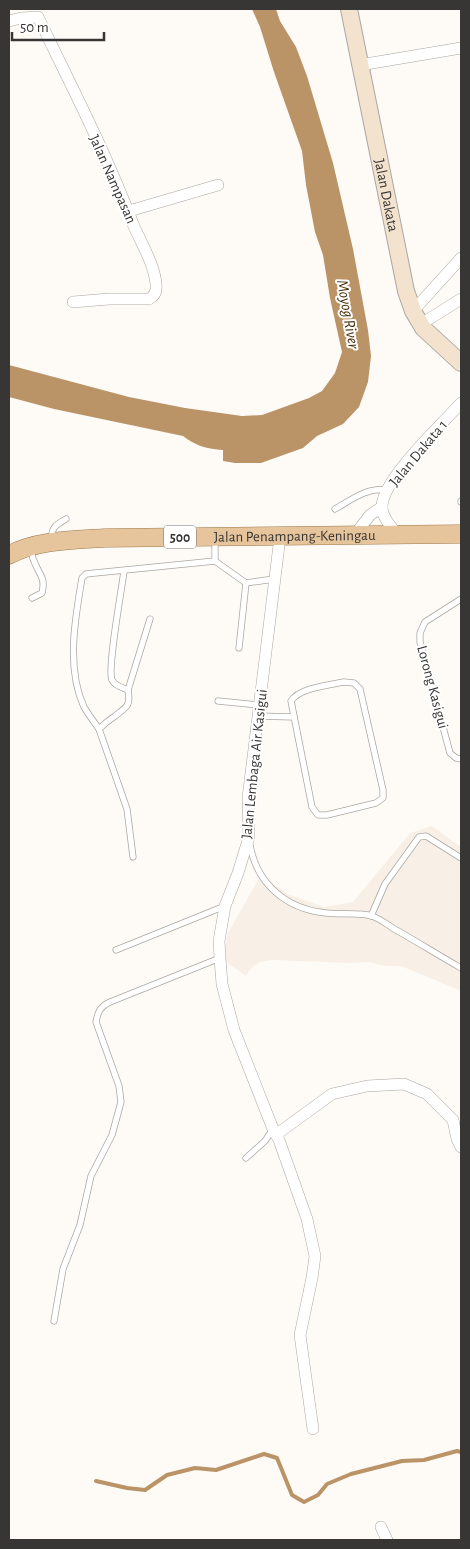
<svg xmlns="http://www.w3.org/2000/svg" width="470" height="1549" font-family="'Alegreya Sans',sans-serif">
	<style>
		.built { fill: #f8f0e6 }
		.water { fill: #ba9467 }
		.lines { fill: none; stroke-linecap: round; stroke-linejoin: round }
		.stream { stroke: #ba9467; stroke-width: 4 }
		.lane-casing { stroke: #aaa7a3; stroke-width: 7 }
		.street-casing { stroke: #aaa7a3; stroke-width: 12 }
		.secondary-casing { stroke: #aaa7a3; stroke-width: 18 }
		.primary-casing { stroke: #9e7a4e; stroke-width: 19 }
		.lane { stroke: #fff; stroke-width: 5.5 }
		.street { stroke: #fff; stroke-width: 11 }
		.secondary { stroke: #f2e2ce; stroke-width: 16 }
		.primary { stroke: #e6c59d; stroke-width: 18 }
		.labels { text-anchor: middle; stroke-width: 4; stroke-linejoin: round; paint-order: stroke }
		.shield { fill: #fff; stroke: #747272; stroke-width: 1 }
		.shield-label { font-size: 14px; font-weight: bold; fill: #383635 }
		.street-label { font-size: 15px; fill: #383635; stroke: #fff }
		.water-label { font-size: 16px; font-style: italic; fill: #4a2f0a; stroke: #fff }
	</style>
	<rect width="100%" height="100%" fill="#fefbf7"/>
	<polygon class="built" points="432,826 461,847 461,991 401,966 386,966 368,962 351,963 272,960 260,962 253,966 246,976 225,961 225,947 228,933 258,880 264,873 274,884 288,894 324,907 353,902 410,833"/>
	<path class="water" d="M252,9h24l4,12 16,26 11,29 26,87 20,86 15,81 3,26 -3,26 -9,25 -16,17 -26,12 -14,12 -42,15h-26l-12,-2v-11c-16,-1 -27,-4 -40,-14l-129,-27 -45,-12v-32l120,32 56,11 57,8 20,-1 47,-17 13,-7 13,-18 7,-21 -12,-54 -7,-43 -8,-23 -9,-47 -4,-34 -28,-79 -14,-45z"/>
	<g class="lines">
		<polyline class="stream" points="96,1481 127,1488 145,1490 167,1475 195,1468 216,1470 264,1454 277,1458 292,1495 304,1502 318,1495 327,1484 351,1474 402,1461 424,1460 457,1451 461,1452"/>
		<defs>
			<g id="lane">
				<polyline points="461,502 461,501"/>
				<path d="M335,509c16,-9 32,-22 52,-19"/>
				<path d="M52,539c-1,-12 4,-14 14,-20"/>
				<polyline points="215,561 215,538"/>
				<path d="M124,571c-2,17 -17,98 -12,109 3,6 11,8 16,10 3,17 -2,17 -13,26 -6,4 -11,8 -16,13l28,80 6,48"/>
				<path d="M32,598l10,-5c4,-16 -3,-18 -8,-32 -2,-3 -2,-8 -2,-12"/>
				<polyline points="461,599 425,622 420,633 420,642 450,753 456,758 461,759"/>
				<polyline points="239,648 246,583"/>
				<path d="M344,682l10,1 6,6 23,101v8l-7,5 -49,12h-9l-6,-8 -21,-106c8,-13 38,-16 53,-19z"/>
				<polyline points="128,690 150,619"/>
				<polyline points="218,701 259,705"/>
				<polyline points="258,716 294,717"/>
				<path d="M99,729c-5,-7 -11,-15 -15,-22 -18,-39 -9,-88 -2,-129l4,-4 9,-1 120,-12 31,22 28,-4"/>
				<path d="M250,845c7,39 36,64 76,68 13,2 33,-1 46,3 9,3 18,11 26,15 21,12 42,25 63,37"/>
				<polyline points="371,916 385,884 419,837 426,836 461,858"/>
				<polyline points="116,950 225,906"/>
				<polyline points="246,1158 265,1141 273,1129"/>
				<path d="M54,1321l9,-52 17,-44 11,-49 21,-41 9,-33 -2,-16 -23,-64c2,-11 4,-15 14,-20l110,-44"/>
			</g>
			<g id="street">
				<path d="M9,21l12,-3 17,-1c33,68 68,136 95,207 8,19 21,39 23,60 1,7 -1,12 -7,15h-40l-36,3"/>
				<polyline points="360,65 461,48"/>
				<polyline points="129,211 218,185"/>
				<polyline points="413,311 461,258"/>
				<polyline points="421,324 461,299"/>
				<path d="M398,535c-7,-8 -17,-19 -16,-30 3,-28 59,-80 79,-102"/>
				<polyline points="354,536 370,515 382,507"/>
				<polyline points="280,537 248,798 249,837 238,873 225,906 219,941 220,958 222,984 234,1030 273,1129 279,1140 307,1219 315,1256 312,1278 300,1335 313,1429"/>
				<polyline points="277,1134 332,1094 367,1086 404,1084 427,1094 453,1120 457,1139 461,1147"/>
				<polyline points="381,1527 387,1540"/>
			</g>
			<g id="secondary">
				<path id="s1" d="M349,9l57,282 7,20 10,17 38,35"/>
			</g>
			<g id="primary">
				<path id="s2" d="M9,555c27,-15 65,-15 95,-17l357,-4"/>
			</g>
		</defs>
		<use href="#lane" class="lane-casing"/>
		<use href="#street" class="street-casing"/>
		<use href="#secondary" class="secondary-casing"/>
		<use href="#primary" class="primary-casing"/>
		<use href="#lane" class="lane"/>
		<use href="#street" class="street"/>
		<use href="#secondary" class="secondary"/>
		<use href="#primary" class="primary"/>
	</g>
	<g class="labels">
		<rect class="shield" x="164" y="525.5" width="32" height="23" rx="4"/>
		<g class="shield-label">
			<text x="180" y="542">500</text>
		</g>
		<g class="street-label">
			<text transform="translate(113 179) rotate(66)" y="5">Jalan Nampasan</text>
			<text dy="5" stroke="none"><textPath href="#s1" startOffset="190">Jalan Dakata</textPath></text>
			<text transform="translate(418 453) rotate(-50)" y="5">Jalan Dakata 1</text>
			<text dy="5" stroke="none"><textPath href="#s2" startOffset="288">Jalan Penampang-Keningau</textPath></text>
			<text transform="translate(433 687) rotate(75)" y="5">Lorong Kasigui</text>
			<text transform="translate(254 764) rotate(-84)" y="5">Jalan Lembaga Air Kasigui</text>
		</g>
		<g class="water-label">
			<text transform="translate(349 314) rotate(80)" y="6">Moyog River</text>
		</g>
	</g>
	<rect width="470" height="1549" fill="none" stroke="#383635" stroke-width="20"/>
	<path d="M12 32v8h92v-8" fill="none" stroke="#383635" stroke-width="2.5"/>
	<text x="20" y="32" font-size="15" fill="#383635" stroke="#ffffff" stroke-width="4" paint-order="stroke">50 m</text>
</svg>
